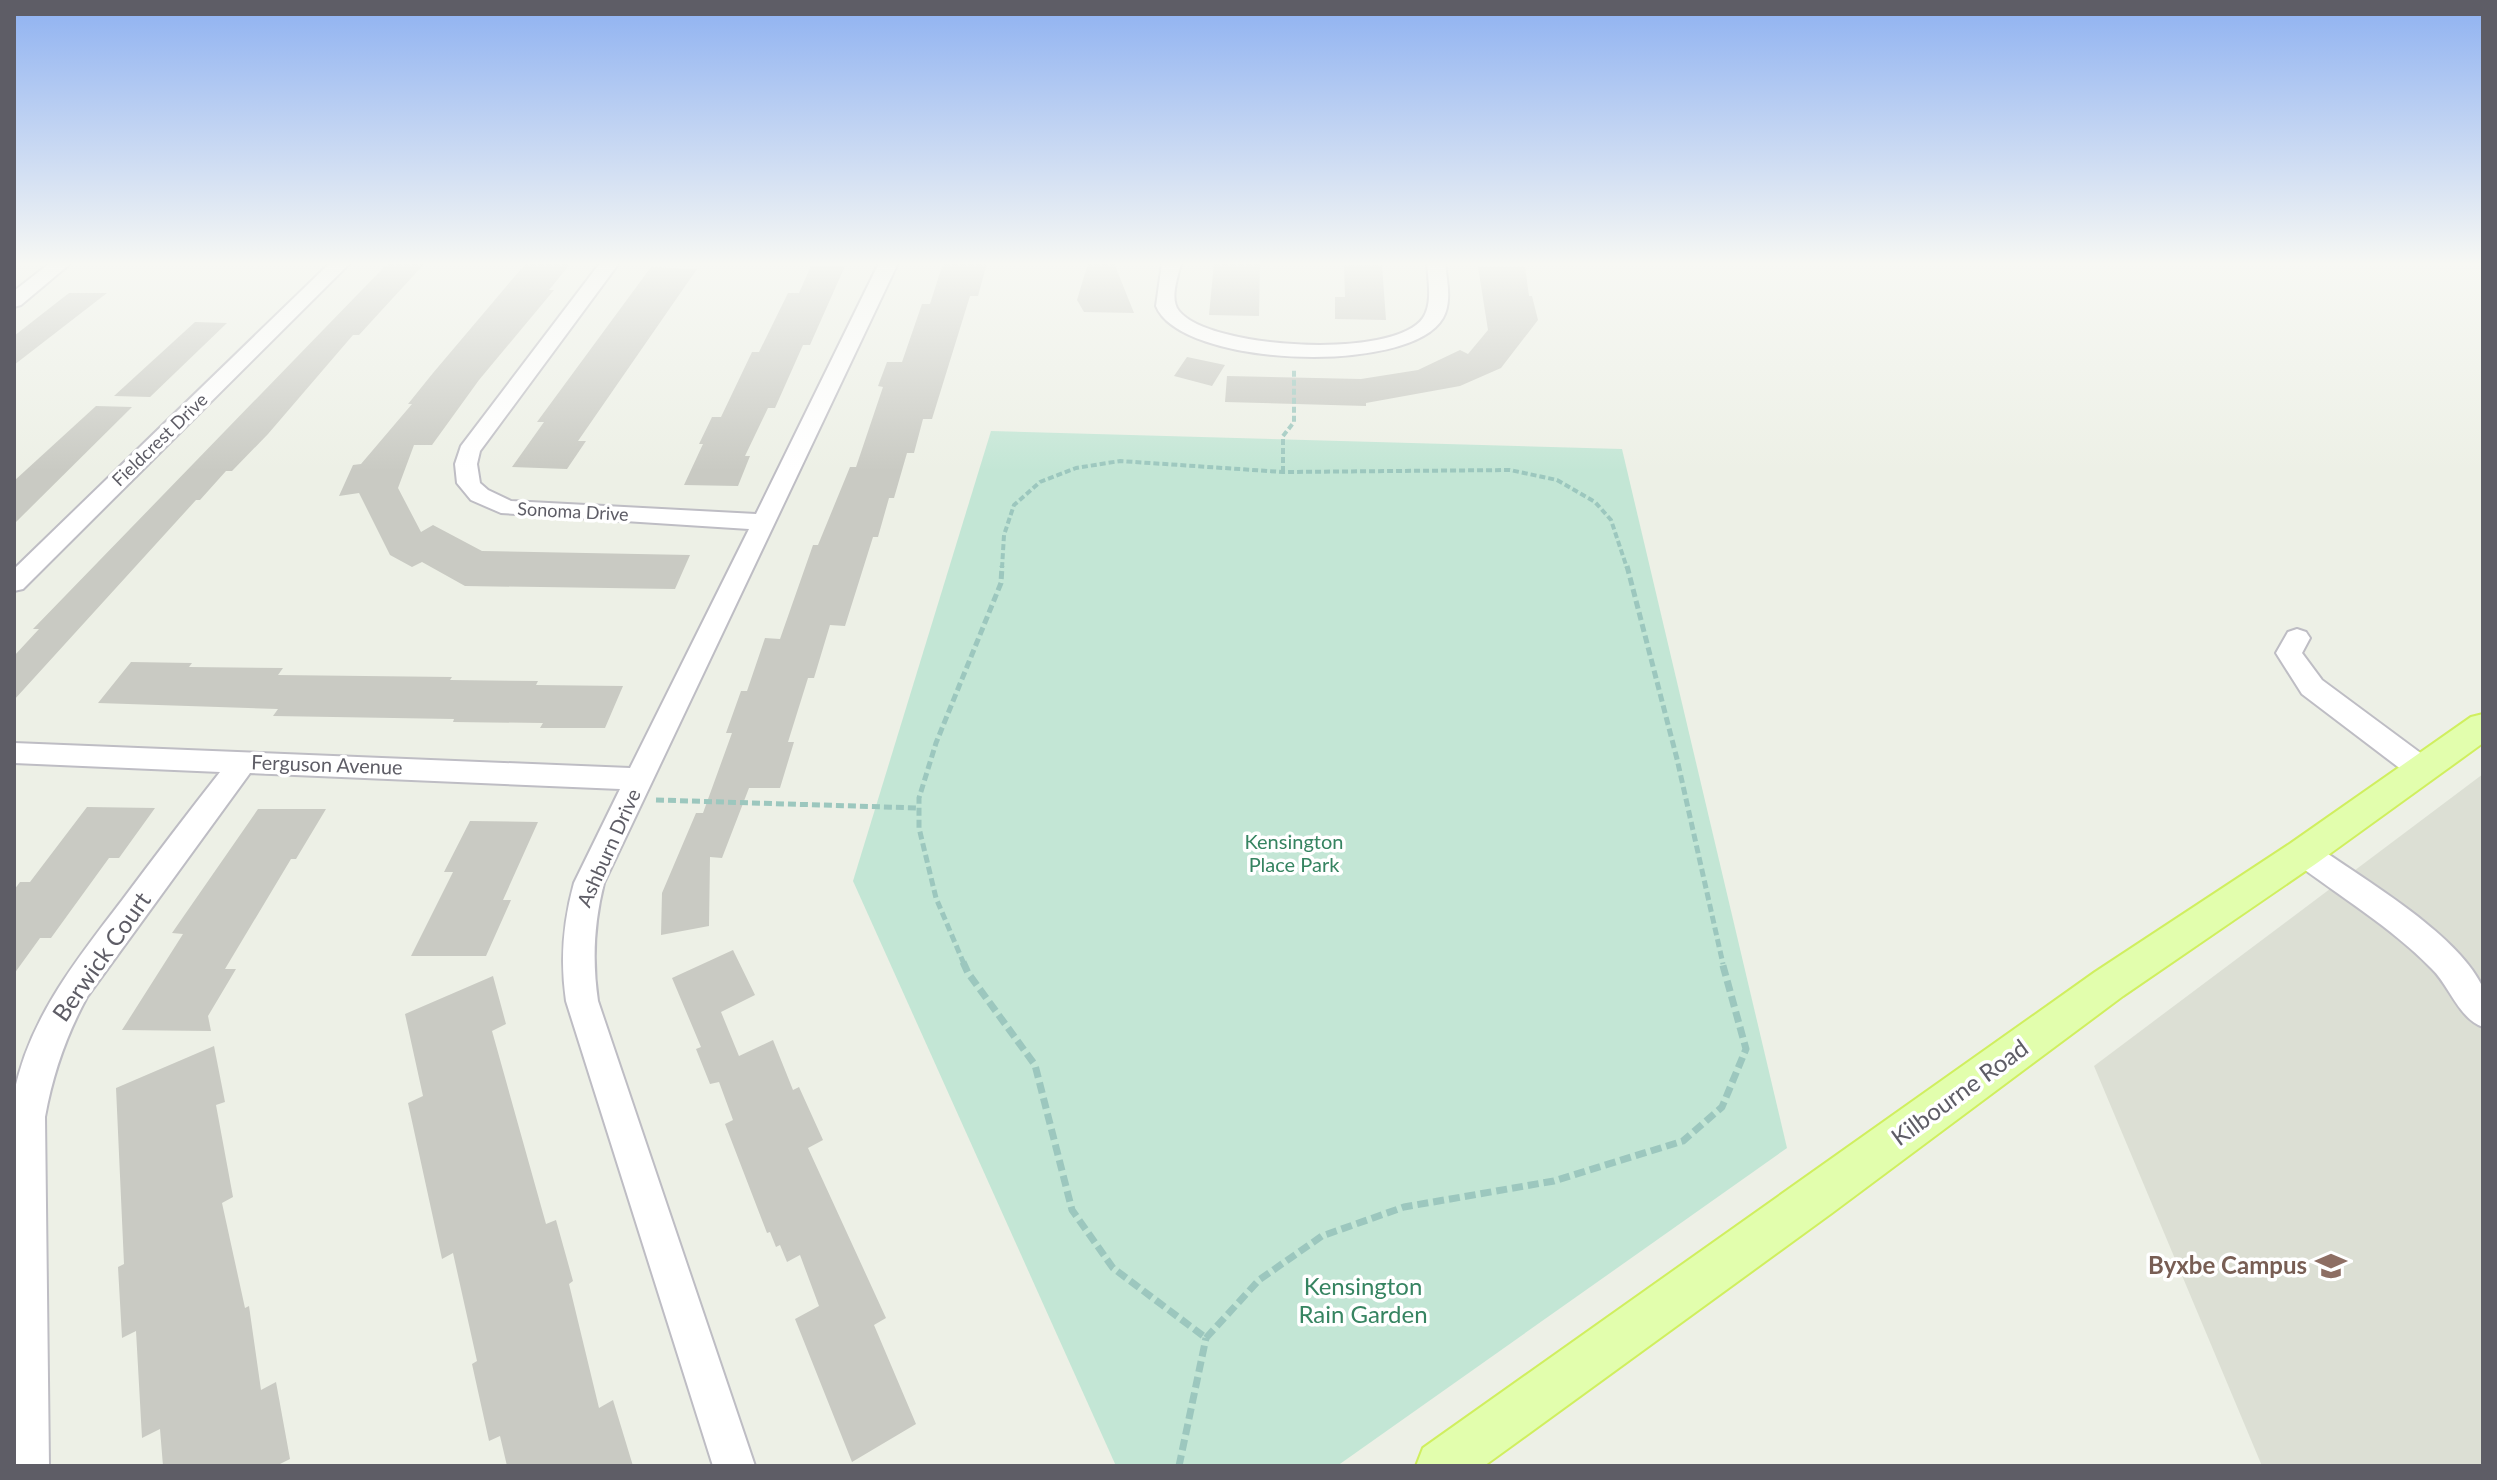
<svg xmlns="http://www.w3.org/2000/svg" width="2497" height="1480" font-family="Lato,sans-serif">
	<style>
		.education { fill: #dcdfd4 }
		.green { fill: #c3e6d5 }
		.building { fill: #c9cac3 }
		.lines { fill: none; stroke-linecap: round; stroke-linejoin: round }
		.minor-casing { stroke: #bebdc4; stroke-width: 4 }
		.major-casing { stroke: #d0ef5f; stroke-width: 4 }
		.path-far2 { stroke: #9cc7be; stroke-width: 4; stroke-dasharray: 6 3; stroke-linecap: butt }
		.path-far1 { stroke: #9cc7be; stroke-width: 5; stroke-dasharray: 8 4; stroke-linecap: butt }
		.path { stroke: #9cc7be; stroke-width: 7; stroke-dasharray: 11 5; stroke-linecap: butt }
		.minor { fill: #fff; fill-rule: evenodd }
		.major { fill: #e2fead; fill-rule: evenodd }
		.labels { text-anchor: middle; stroke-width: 7; stroke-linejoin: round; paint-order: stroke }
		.far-street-label { font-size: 18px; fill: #5e5d66; stroke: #fff }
		.street-label { font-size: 20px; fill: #5e5d66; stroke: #fff }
		.park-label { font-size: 20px; fill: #368461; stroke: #fff }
		.near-street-label { font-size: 24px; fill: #5e5d66; stroke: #fff }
		.near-education-label { font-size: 24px; font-weight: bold; fill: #785e54; stroke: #fff; text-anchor: end }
		.near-park-label { font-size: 24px; fill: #368461; stroke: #fff }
	</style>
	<rect width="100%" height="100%" fill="#edf0e6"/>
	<polygon class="education" points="2483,774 2483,1466 2262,1466 2094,1066"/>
	<polygon class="green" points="991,431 1622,449 1787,1148 1337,1466 1116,1466 853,881"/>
	<g class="building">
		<polygon points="388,263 425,263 359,335 353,335 268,434 232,471 226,471 200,500 196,500 14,700 14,656 39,629 33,629"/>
		<polygon points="526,263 571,263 549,290 554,290 479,380 432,445 414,445 398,488 421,532 433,525 482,551 690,555 675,589 465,586 422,562 412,567 390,555 359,493 339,496 353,465 361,464 412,404 408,404 433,373"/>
		<polygon points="943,263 987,263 978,296 970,296 932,419 923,419 914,453 907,453 894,498 889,498 878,537 873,537 845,626 830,625 814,678 808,678 788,742 794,742 780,788 749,788 722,858 710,857 709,926 661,935 662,893 696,813 703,813 732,733 726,733 741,691 747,691 765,638 780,639 813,545 818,545 850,467 856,467 883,387 878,386 887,362 902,362 922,304 930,304"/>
		<polygon points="1088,263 1114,263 1134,313 1084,312 1077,300"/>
		<polygon points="1214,263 1260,263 1259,316 1209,315"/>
		<polygon points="1344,265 1382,265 1386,320 1335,319 1335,297 1345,297"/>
		<polygon points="811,266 845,266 810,345 803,345 775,408 768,408 745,456 750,456 738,486 684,485 703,444 699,444 712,417 721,417 752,352 759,352 788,293 799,293"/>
		<polygon points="651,267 697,269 578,441 586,441 567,469 512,467 544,422 537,422"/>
		<polygon points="1478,267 1525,267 1529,296 1532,296 1538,320 1501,368 1460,386 1366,403 1366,406 1225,402 1227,376 1361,379 1418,370 1460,350 1468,354 1488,330"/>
		<polygon points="69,293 107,293 14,365 14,336"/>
		<polygon points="195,322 227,323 150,397 114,396"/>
		<polygon points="1187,357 1225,365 1212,386 1174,376"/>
		<polygon points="96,406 132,407 14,524 14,481"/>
		<polygon points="131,662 192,663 189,667 283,668 278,675 452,677 450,680 538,681 536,685 623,686 605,728 540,728 543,723 453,722 454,719 273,716 278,709 98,703"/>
		<polygon points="87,807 155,808 119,858 109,858 51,938 40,938 14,974 14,890 20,882 30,882"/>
		<polygon points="258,809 326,809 296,859 291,859 225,969 236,969 208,1016 211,1031 122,1030 183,934 172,933"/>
		<polygon points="470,821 538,822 503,900 511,900 486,956 411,956 453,872 444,872"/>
		<polygon points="733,950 755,995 721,1012 739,1056 773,1040 793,1090 799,1087 823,1140 808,1148 886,1318 874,1325 916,1424 852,1462 795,1319 819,1306 800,1255 787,1262 780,1245 776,1247 770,1232 767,1233 725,1124 733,1120 719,1082 710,1084 696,1049 701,1047 672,978"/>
		<polygon points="493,976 506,1024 492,1031 546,1224 556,1220 573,1281 569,1284 599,1408 613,1400 633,1466 507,1466 500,1436 489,1441 472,1364 477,1361 453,1253 442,1259 408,1103 423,1096 405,1014"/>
		<polygon points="214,1046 225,1102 216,1105 233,1197 222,1203 245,1308 249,1306 261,1390 276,1382 290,1459 276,1466 163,1466 160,1429 142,1438 136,1331 122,1338 118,1267 124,1264 116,1088"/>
	</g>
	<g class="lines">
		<defs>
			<g id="minor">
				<polygon points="50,263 71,263 21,305 14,307 14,291"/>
				<polygon points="330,263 350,263 23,589 14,591 14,569"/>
				<path d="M600,263h19l-139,188 -3,13 3,19 8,7 23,11 245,13 123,-251h19l-294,620c-10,40 -12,77 -6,118l157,465h-42l-147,-465c-6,-41 -3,-78 8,-118l46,-94 -370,-16 -163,224c-21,39 -34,76 -42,120l4,349h-35v-372c15,-76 63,-135 109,-195 32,-43 64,-85 97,-127l-206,-9v-20l616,25 119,-239 -248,-16 -30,-13 -14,-17 -2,-19 6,-18z"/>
				<path d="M1162,263h19c-3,14 -12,36 -2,48 30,38 215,49 244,7 10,-15 5,-38 4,-55h18c2,18 7,39 -2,55 -33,58 -263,49 -287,-12z"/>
				<polygon points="2297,629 2306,632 2310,638 2302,653 2322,680 2430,760 2434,768 2430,776 2420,779 2410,776 2302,694 2276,653 2288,632"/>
				<path d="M2304,841l11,4c48,34 140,87 166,139 6,11 2,31 2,43 -25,-9 -33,-41 -52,-59 -40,-41 -92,-72 -138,-107l-4,-8 4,-8z"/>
			</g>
			<polygon id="major" points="2483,714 2483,743 2317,863 2123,996 1832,1213 1484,1466 1416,1466 1423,1448 2095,972 2291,843 2471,717"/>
		</defs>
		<use href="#minor" class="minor-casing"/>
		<use href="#major" class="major-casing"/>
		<g class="path-far2">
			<polyline points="1283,472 1283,436 1294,422 1294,369"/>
			<polyline points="1002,568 1004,535 1014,505 1040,482 1076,468 1120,461 1283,472 1510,470 1557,480 1595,502 1611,520 1627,568"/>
		</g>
		<g class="path-far1">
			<polyline points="1627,566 1677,759 1723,964"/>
			<polyline points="656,800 919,808"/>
			<polyline points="964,964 936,898 919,828 919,798 936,743 1001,583 1002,566"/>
		</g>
		<g class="path">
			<polyline points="963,962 968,973 1035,1065 1072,1210 1113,1268 1206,1338"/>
			<polyline points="1206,1338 1259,1280 1322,1236 1404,1207 1554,1181 1683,1141 1722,1107 1746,1049 1722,962"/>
			<polyline points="1179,1466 1206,1338"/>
		</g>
		<use href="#minor" class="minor"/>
		<use href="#major" class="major"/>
	</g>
	<linearGradient id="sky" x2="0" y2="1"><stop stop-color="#8eb1f1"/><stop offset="0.56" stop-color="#f7f8f4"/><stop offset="1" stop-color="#f7f8f4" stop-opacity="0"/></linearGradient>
	<rect width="2497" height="471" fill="url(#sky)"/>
	<defs>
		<symbol id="school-bare" viewBox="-9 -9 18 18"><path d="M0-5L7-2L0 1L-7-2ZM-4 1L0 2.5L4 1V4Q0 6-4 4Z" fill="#8d6e63" stroke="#fff" stroke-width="2.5" paint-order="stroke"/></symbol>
	</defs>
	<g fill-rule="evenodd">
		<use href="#school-bare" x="2309" y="1244" width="44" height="44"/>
	</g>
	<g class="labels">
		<g class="far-street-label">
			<text transform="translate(160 440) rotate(-44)" y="6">Fieldcrest Drive</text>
			<text transform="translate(573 512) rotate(3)" y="6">Sonoma Drive</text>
		</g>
		<g class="street-label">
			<text transform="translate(327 765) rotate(2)" y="7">Ferguson Avenue</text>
			<text transform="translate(609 848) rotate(-66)" y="7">Ashburn Drive</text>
		</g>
		<g class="park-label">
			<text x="1294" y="849">Kensington<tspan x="1294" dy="23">Place Park</tspan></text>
		</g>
		<g class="near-street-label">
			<text transform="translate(102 957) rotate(-55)" y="8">Berwick Court</text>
			<text transform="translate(1960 1093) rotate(-36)" y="8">Kilbourne Road</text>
		</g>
		<g class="near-education-label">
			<text x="2307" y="1274">Byxbe Campus</text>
		</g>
		<g class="near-park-label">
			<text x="1363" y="1295">Kensington<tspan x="1363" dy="28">Rain Garden</tspan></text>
		</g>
	</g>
	<rect width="2497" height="1480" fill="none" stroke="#5e5d66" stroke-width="32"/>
</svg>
